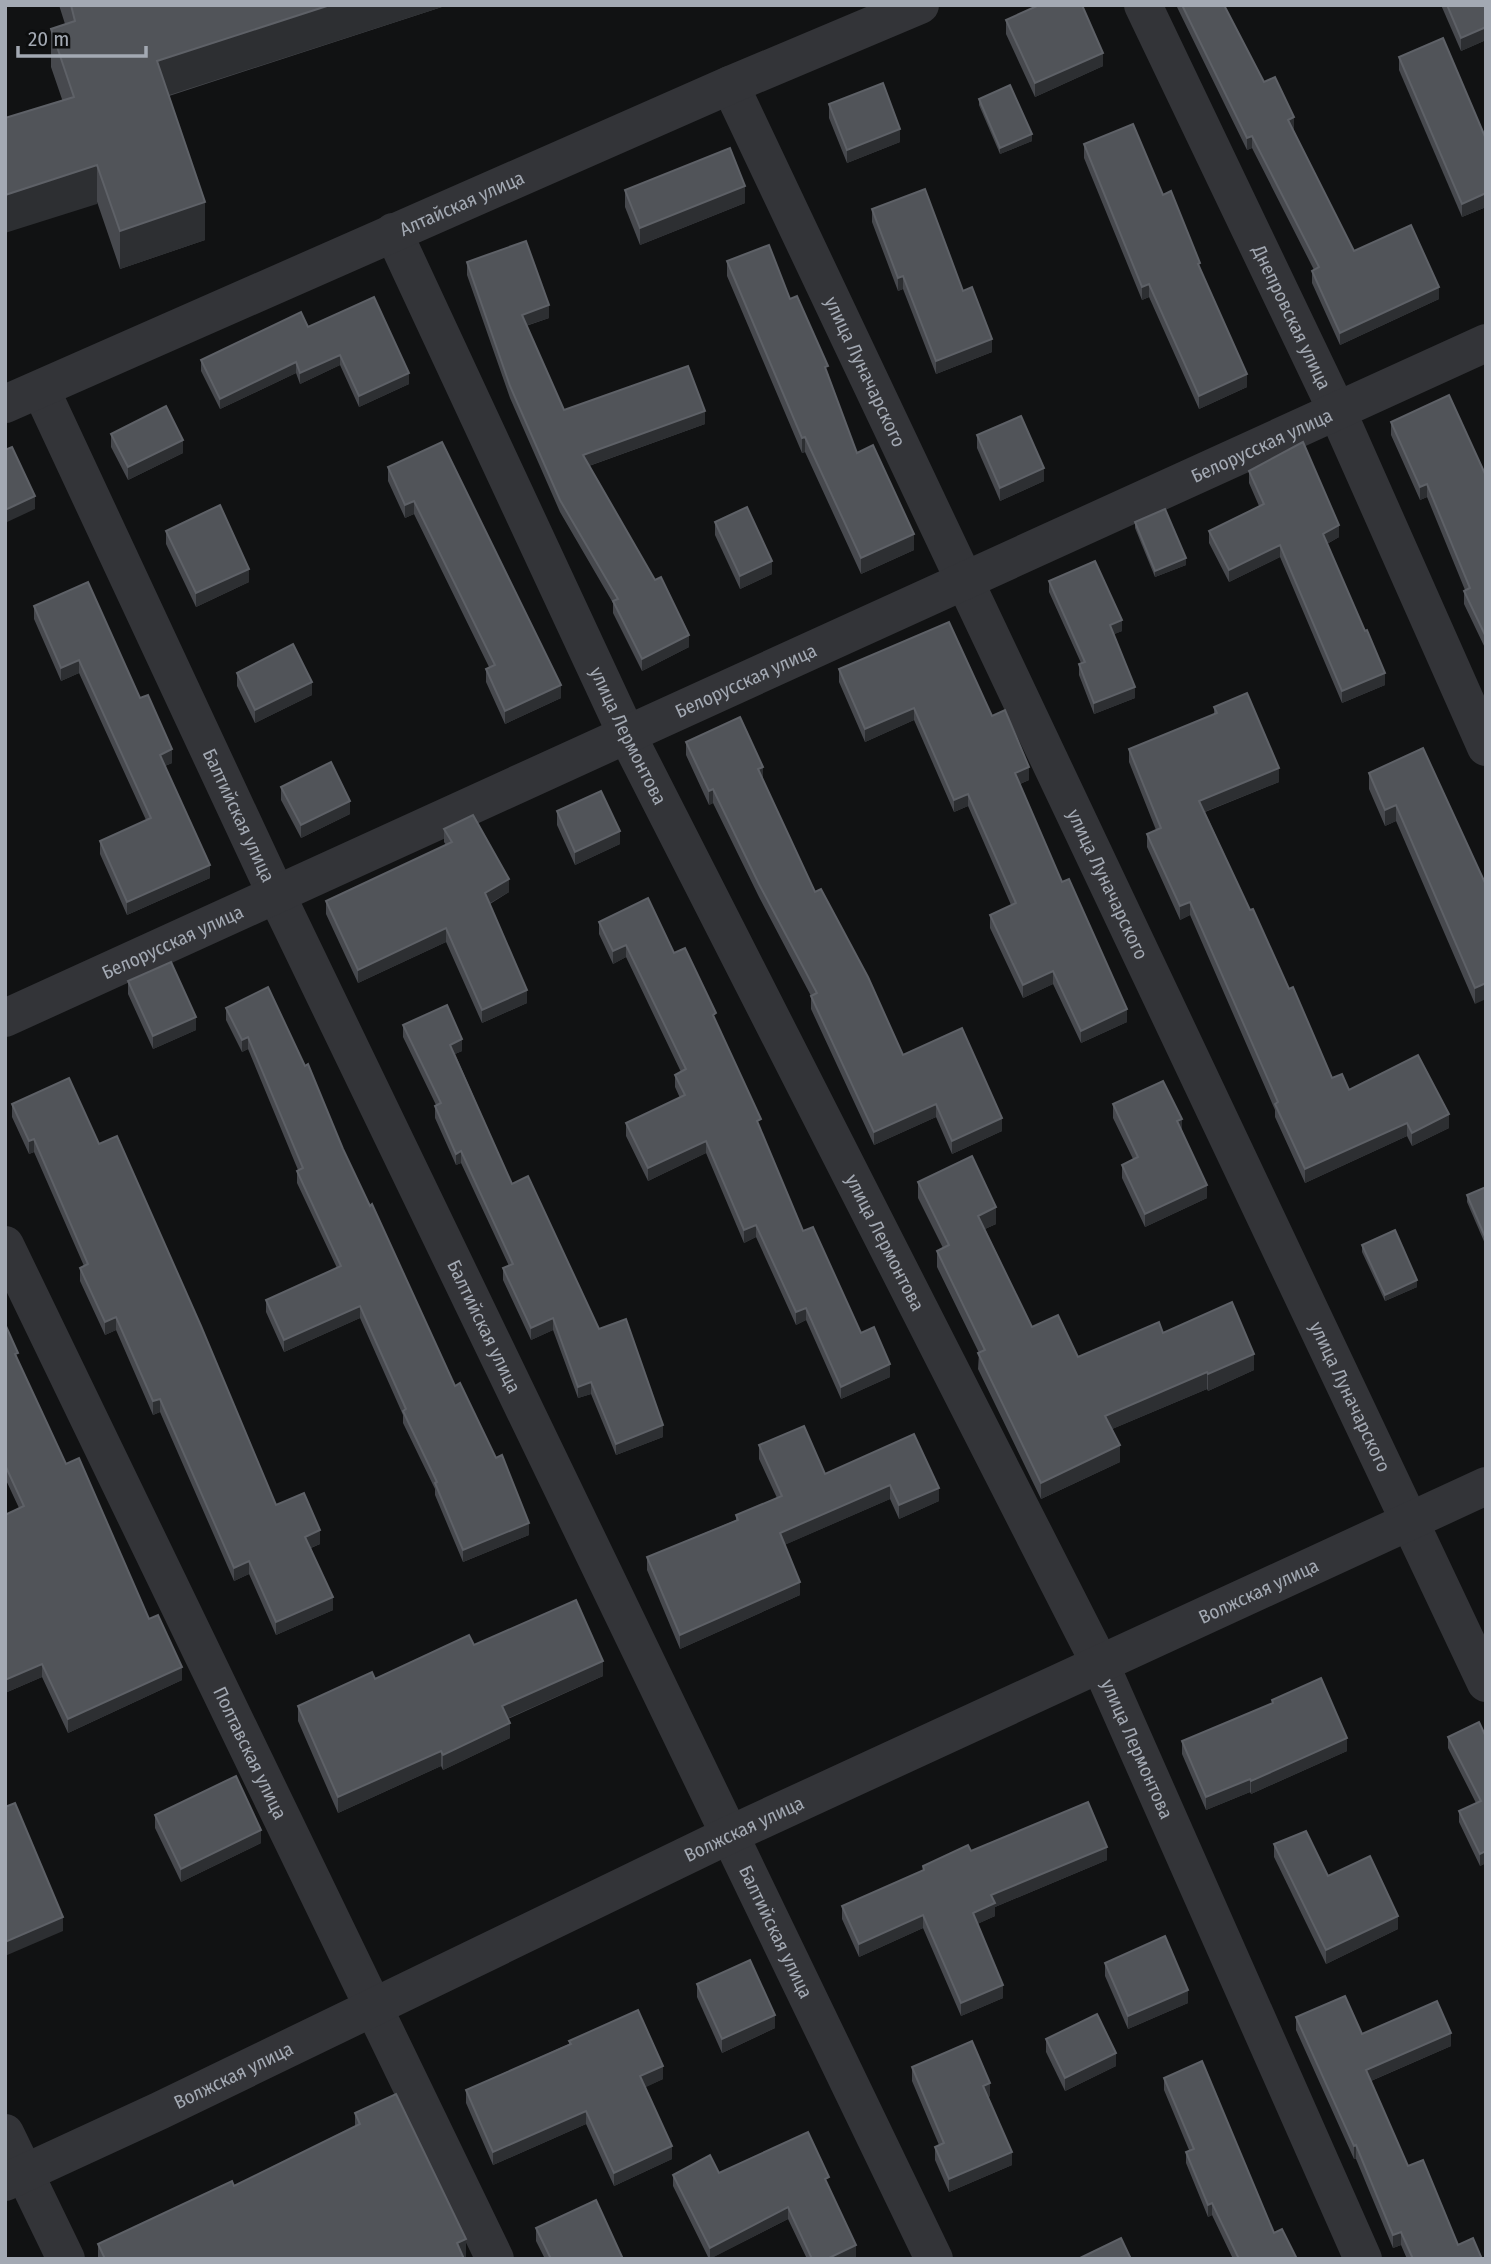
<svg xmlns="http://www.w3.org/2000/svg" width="1491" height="2264" font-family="'Fira Sans Condensed',sans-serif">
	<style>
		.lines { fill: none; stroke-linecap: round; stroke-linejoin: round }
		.minor { stroke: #333438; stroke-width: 38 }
		.tertiary { stroke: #333438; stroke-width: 38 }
		.wall { fill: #47494e }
		.shaded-wall { fill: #2d2f32 }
		.building { fill: #515459; stroke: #5e6167; stroke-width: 2 }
		.labels { text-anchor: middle; stroke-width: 5; stroke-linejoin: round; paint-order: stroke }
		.street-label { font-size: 19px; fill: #a3a9b3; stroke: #0c0d0e }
	</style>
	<rect width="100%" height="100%" fill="#111213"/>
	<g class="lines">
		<g class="minor">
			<path id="s1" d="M1143,5l194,406 149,336"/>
			<path id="s2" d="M730,85l756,1598"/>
			<path id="s3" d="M393,232l234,503 473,929 263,595"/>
			<path id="s4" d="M41,390l235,504 658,1365"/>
			<path id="s5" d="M5,404l725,-319 190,-80"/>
			<path id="s6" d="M5,1018l1481,-675"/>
			<path id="s7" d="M5,1245l490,1014"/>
			<polyline points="5,2133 66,2259"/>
		</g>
		<path class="tertiary" id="s8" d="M5,2182l154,-71 570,-276 757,-349"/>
	</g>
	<g class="wall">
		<polygon points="59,5 448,5 169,96 205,240 120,269 51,67 51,29 65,24"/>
		<polygon points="1176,5 1224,5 1264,82 1294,129 1293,129 1354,251 1439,299 1340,345 1312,283 1312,271 1314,270 1252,148 1247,150"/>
		<polygon points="1441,5 1486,5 1486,40 1461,51"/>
		<polygon points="1006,20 1103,66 1035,97 1006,34"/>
		<polygon points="1399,57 1486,139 1486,207 1462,217 1399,70"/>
		<polygon points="979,99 1032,141 1000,154 979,105"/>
		<polygon points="829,104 900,142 847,163 829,118"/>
		<polygon points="1084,144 1163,195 1200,269 1247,387 1199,409 1149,297 1142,300 1084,158"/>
		<polygon points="625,190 745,203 640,245 625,207"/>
		<polygon points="872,209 992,352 936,374 903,289 898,291 872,222"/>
		<polygon points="727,261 790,299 828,374 857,453 914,550 861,574 805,452 802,453 727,276"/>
		<polygon points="467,262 549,318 526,326 564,410 705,424 589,466 689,647 642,671 613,613 613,603 560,512 510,398 467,275"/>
		<polygon points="308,327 409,384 359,407 340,365 300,384 296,373 220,409 201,371 201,360"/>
		<polygon points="1391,422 1486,476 1486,650 1464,604 1464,591 1465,590 1427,497 1420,500 1391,435"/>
		<polygon points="111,434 183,453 128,480 111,447"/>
		<polygon points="977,435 1044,481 1000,501 977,448"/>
		<polygon points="388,467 561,698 505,724 486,682 486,669 489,667 414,514 405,518 388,481"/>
		<polygon points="1249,471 1339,537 1327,544 1385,685 1342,703 1280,557 1229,582 1209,543 1209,531 1259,506 1249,483"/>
		<polygon points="715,522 772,574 740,589 715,535"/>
		<polygon points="1135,522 1186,565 1155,577 1135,528"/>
		<polygon points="166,531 249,582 196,607 166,544"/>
		<polygon points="1049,581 1122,631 1114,634 1135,698 1094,714 1079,675 1079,664 1081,663 1049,592"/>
		<polygon points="34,606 140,698 172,763 165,766 210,878 127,915 100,854 100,841 146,820 79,673 61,681 34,619"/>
		<polygon points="839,669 992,716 1029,780 1020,784 1062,882 1127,1022 1081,1043 1053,984 1023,998 990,928 990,915 1011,905 968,806 954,812 914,720 865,742 839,682"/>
		<polygon points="237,673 312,695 255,723 237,686"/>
		<polygon points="1214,707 1279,782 1205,812 1250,910 1289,989 1332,1078 1349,1090 1449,1128 1412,1146 1407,1136 1305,1183 1275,1117 1275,1110 1190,915 1180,920 1147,847 1147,834 1156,830 1129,762 1129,749 1214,714"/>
		<polygon points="686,742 763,780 815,892 903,1055 1002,1131 952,1154 936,1117 874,1145 811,1009 811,996 759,897 713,803 709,805 686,755"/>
		<polygon points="1369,773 1486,885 1475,1004 1396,821 1385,826 1369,789"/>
		<polygon points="281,787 350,814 301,838 281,800"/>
		<polygon points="557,811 620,844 575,865 557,825"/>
		<polygon points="444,829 509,892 490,904 527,1003 482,1023 446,942 358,983 326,914 326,901 446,845 444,842"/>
		<polygon points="599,922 674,953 716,1022 803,1231 861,1333 890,1377 841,1399 806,1320 796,1325 756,1237 744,1243 706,1153 648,1181 626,1136 626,1123 680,1098 675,1087 675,1075 681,1072 626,957 613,964 599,934"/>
		<polygon points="128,981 196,1030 153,1049 128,994"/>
		<polygon points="226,1008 343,1149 455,1386 529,1535 463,1562 435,1495 435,1489 403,1423 403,1415 360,1318 284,1352 266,1312 266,1300 337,1268 297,1183 297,1171 298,1170 248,1049 242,1052 226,1020"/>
		<polygon points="403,1025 462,1051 455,1054 512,1184 663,1437 616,1455 591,1394 578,1398 553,1330 531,1340 503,1280 503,1268 509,1266 461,1163 456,1165 435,1118 435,1106 436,1105 403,1037"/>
		<polygon points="12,1104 99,1144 276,1505 320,1544 311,1548 333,1610 276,1635 249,1574 234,1581 160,1412 153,1415 116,1330 105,1335 80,1281 80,1268 84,1266 34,1152 29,1154 12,1117"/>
		<polygon points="1113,1104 1182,1131 1207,1198 1145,1227 1122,1178 1122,1165 1133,1159 1113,1118"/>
		<polygon points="918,1182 996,1224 985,1229 1032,1327 1078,1357 1163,1333 1254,1370 1208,1391 1207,1389 1112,1429 1120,1462 1041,1499 978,1369 979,1353 937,1267 937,1251 943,1248 918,1198"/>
		<polygon points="1486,1187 1486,1246 1467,1202 1467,1195"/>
		<polygon points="1362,1245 1417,1287 1385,1301 1362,1252"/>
		<polygon points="5,1324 18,1360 66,1464 182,1680 68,1733 42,1677 5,1693 5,1515 19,1508 5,1478"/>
		<polygon points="914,1434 939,1501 899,1519 890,1499 784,1545 800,1595 680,1649 647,1570 647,1557 736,1520 736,1515 777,1498 759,1459 759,1445 825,1474"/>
		<polygon points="474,1645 603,1676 508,1719 510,1738 443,1770 441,1766 338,1813 298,1721 298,1706"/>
		<polygon points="1272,1700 1347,1751 1251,1794 1250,1792 1206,1810 1182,1754 1182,1741 1272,1704"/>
		<polygon points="1448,1737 1486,1737 1486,1863 1480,1866 1459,1822 1459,1811 1476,1803 1448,1748"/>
		<polygon points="155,1815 261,1843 181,1882 155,1828"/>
		<polygon points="1274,1844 1328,1876 1398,1929 1326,1964 1274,1857"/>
		<polygon points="971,1851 1107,1860 995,1907 995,1916 977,1924 1003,1998 961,2016 923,1928 859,1957 842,1919 842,1906 923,1871 923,1866"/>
		<polygon points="1105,1963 1188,2003 1128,2029 1105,1976"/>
		<polygon points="697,1984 775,2028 722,2053 697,1997"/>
		<polygon points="1296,2017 1362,2034 1451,2046 1371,2081 1408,2166 1458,2245 1482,2259 1407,2259 1401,2245 1393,2248 1356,2159 1354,2159 1296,2030"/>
		<polygon points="1046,2039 1116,2066 1065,2091 1046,2052"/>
		<polygon points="569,2041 663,2079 645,2087 672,2159 614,2186 586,2124 493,2165 466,2103 466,2090 569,2044"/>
		<polygon points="912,2067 990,2096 988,2097 1012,2165 949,2192 935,2160 935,2147 939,2145 912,2081"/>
		<polygon points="1164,2078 1274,2233 1297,2259 1233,2259 1212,2215 1208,2217 1186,2163 1186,2152 1189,2150 1164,2090"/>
		<polygon points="355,2113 466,2259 98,2259 98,2244 234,2186 355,2127"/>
		<polygon points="719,2173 829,2186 856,2257 851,2259 807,2259 788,2219 709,2259 673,2186 673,2175"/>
		<polygon points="536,2228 623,2259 545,2259 536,2241"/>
	</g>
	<g class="shaded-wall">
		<polygon points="330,5 448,5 157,99 157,61"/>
		<polygon points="1486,27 1486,40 1461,51 1461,38"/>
		<polygon points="1103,53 1103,66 1035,97 1035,83"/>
		<polygon points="1294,117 1294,129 1288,132 1288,120"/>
		<polygon points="900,129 900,142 847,163 847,150"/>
		<polygon points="1032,134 1032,141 1000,154 1000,148"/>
		<polygon points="1252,136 1252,148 1247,150 1247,138"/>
		<polygon points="97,165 97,204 5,233 5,195"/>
		<polygon points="745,186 745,203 640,245 640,228"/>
		<polygon points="1486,193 1486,207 1462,217 1462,204"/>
		<polygon points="205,202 205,240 120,269 120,231"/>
		<polygon points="903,276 903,289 898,291 898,278"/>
		<polygon points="1149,284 1149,297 1142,300 1142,287"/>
		<polygon points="1439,287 1439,299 1340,345 1340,333"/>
		<polygon points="549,305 549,318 522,327 522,315"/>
		<polygon points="992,339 992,352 936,374 936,361"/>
		<polygon points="340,355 340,365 300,384 300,373"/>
		<polygon points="296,362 296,373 220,409 220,399"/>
		<polygon points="409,373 409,384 359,407 359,396"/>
		<polygon points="1247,374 1247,387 1199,409 1199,396"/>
		<polygon points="705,411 705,424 583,468 583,455"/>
		<polygon points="805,437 805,452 802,453 802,438"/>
		<polygon points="183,440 183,453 128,480 128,467"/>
		<polygon points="1044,468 1044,481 1000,501 1000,488"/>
		<polygon points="1427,484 1427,497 1420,500 1420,487"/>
		<polygon points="35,496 35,509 5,523 5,510"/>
		<polygon points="414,501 414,514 405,518 405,505"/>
		<polygon points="1339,525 1339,537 1323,546 1323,534"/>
		<polygon points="914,534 914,550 861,574 861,558"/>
		<polygon points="1280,545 1280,557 1229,582 1229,570"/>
		<polygon points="1186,558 1186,565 1155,577 1155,571"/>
		<polygon points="772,561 772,574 740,589 740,576"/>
		<polygon points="249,569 249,582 196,607 196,593"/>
		<polygon points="1122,620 1122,631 1110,636 1110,625"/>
		<polygon points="689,635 689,647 642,671 642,659"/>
		<polygon points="79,660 79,673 61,681 61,668"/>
		<polygon points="1385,673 1385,685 1342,703 1342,691"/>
		<polygon points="312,682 312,695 255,723 255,710"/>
		<polygon points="561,685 561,698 505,724 505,711"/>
		<polygon points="1135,687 1135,698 1094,714 1094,703"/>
		<polygon points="914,708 914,720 865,742 865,729"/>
		<polygon points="172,749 172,763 160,768 160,755"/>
		<polygon points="763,767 763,780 758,769"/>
		<polygon points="1029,767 1029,780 1015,786 1015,773"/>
		<polygon points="1279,768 1279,782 1199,814 1199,801"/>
		<polygon points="713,789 713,803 709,805 709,791"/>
		<polygon points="968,794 968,806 954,812 954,800"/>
		<polygon points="350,801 350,814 301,838 301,825"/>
		<polygon points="1396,805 1396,821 1385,826 1385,810"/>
		<polygon points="620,831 620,844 575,865 575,852"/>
		<polygon points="210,865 210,878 127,915 127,902"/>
		<polygon points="509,879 509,892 485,906 485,893"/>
		<polygon points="1190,902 1190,915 1180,920 1180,906"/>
		<polygon points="446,928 446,942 358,983 358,970"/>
		<polygon points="626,945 626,957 613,964 613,951"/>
		<polygon points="5,952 7,952 7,965 5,966"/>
		<polygon points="1053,971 1053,984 1023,998 1023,985"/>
		<polygon points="1486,983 1486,999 1475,1004 1475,988"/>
		<polygon points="527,990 527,1003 482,1023 482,1010"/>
		<polygon points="1127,1009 1127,1022 1081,1043 1081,1031"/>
		<polygon points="196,1017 196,1030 153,1049 153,1036"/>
		<polygon points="248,1037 248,1049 242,1052 242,1040"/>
		<polygon points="462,1039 462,1051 450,1056 450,1045"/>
		<polygon points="936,1104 936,1117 874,1145 874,1132"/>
		<polygon points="1449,1114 1449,1128 1412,1146 1412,1133"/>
		<polygon points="1002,1118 1002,1131 952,1154 952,1141"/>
		<polygon points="1182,1119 1182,1132 1177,1121"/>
		<polygon points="1407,1123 1407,1136 1305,1183 1305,1169"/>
		<polygon points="34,1139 34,1152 29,1154 29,1141"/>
		<polygon points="706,1141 706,1153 648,1181 648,1168"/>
		<polygon points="461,1151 461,1163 456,1165 456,1154"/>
		<polygon points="1207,1185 1207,1198 1145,1227 1145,1214"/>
		<polygon points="996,1207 996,1224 978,1232 978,1216"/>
		<polygon points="756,1225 756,1237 744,1243 744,1230"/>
		<polygon points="1417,1280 1417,1287 1385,1301 1385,1295"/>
		<polygon points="360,1306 360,1318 284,1352 284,1340"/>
		<polygon points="806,1308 806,1320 796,1325 796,1312"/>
		<polygon points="116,1317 116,1330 105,1335 105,1322"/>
		<polygon points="553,1318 553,1330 531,1340 531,1328"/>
		<polygon points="1254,1354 1254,1370 1208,1391 1208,1374"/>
		<polygon points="890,1364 890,1377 841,1399 841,1387"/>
		<polygon points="1207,1372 1207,1389 1105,1432 1105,1416"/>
		<polygon points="591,1382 591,1394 578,1398 578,1387"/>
		<polygon points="160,1399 160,1412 153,1415 153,1401"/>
		<polygon points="663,1425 663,1437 616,1455 616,1444"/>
		<polygon points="1120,1445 1120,1462 1041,1499 1041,1483"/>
		<polygon points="890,1485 890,1499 780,1547 780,1533"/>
		<polygon points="939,1488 939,1501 899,1519 899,1505"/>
		<polygon points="529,1523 529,1535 463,1562 463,1550"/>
		<polygon points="320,1530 320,1544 305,1550 305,1537"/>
		<polygon points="249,1561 249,1574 234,1581 234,1568"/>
		<polygon points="800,1582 800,1595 680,1649 680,1635"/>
		<polygon points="333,1597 333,1610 276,1635 276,1622"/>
		<polygon points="603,1661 603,1676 502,1721 502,1706"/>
		<polygon points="42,1664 42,1677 5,1693 5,1680"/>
		<polygon points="182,1667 182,1680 68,1733 68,1719"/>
		<polygon points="510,1723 510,1738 443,1770 443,1755"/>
		<polygon points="1347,1738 1347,1751 1251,1794 1251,1781"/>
		<polygon points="441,1751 441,1766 338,1813 338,1797"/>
		<polygon points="1250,1779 1250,1792 1206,1810 1206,1797"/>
		<polygon points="261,1830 261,1843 181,1882 181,1869"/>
		<polygon points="1107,1847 1107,1860 995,1907 995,1916 973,1926 973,1913 991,1895"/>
		<polygon points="1486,1851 1486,1863 1480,1866 1480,1854"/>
		<polygon points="923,1915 923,1928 859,1957 859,1944"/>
		<polygon points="1398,1916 1398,1929 1326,1964 1326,1950"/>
		<polygon points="63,1917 63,1931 5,1956 5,1942"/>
		<polygon points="1003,1985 1003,1998 961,2016 961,2003"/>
		<polygon points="1188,1990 1188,2003 1128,2029 1128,2016"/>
		<polygon points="775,2015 775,2028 722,2053 722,2039"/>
		<polygon points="1451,2033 1451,2046 1366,2083 1366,2070"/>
		<polygon points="1116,2053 1116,2066 1065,2091 1065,2078"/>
		<polygon points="663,2066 663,2079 640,2090 640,2076"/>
		<polygon points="990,2083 990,2096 983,2100 983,2086"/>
		<polygon points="586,2111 586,2124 493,2165 493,2152"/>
		<polygon points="1356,2145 1356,2159 1354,2159 1354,2146"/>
		<polygon points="672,2146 672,2159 614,2186 614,2173"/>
		<polygon points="1012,2152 1012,2165 949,2192 949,2179"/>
		<polygon points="1212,2203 1212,2215 1208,2217 1208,2205"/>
		<polygon points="788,2207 788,2219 710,2259 710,2248"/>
		<polygon points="1401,2232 1401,2245 1393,2248 1393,2235"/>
		<polygon points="466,2239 466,2259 457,2259 457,2243"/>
		<polygon points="856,2245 856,2257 851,2259 827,2259"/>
	</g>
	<g class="building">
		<polygon points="71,5 330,5 157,61 205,202 120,231 97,165 5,195 5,118 74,97 51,29 75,21"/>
		<polygon points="1039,5 1082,5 1103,53 1035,83 1006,20"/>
		<polygon points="1182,5 1224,5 1264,82 1275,77 1294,117 1288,120 1354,251 1411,225 1439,287 1340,333 1312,271 1319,267 1252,136 1247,138"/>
		<polygon points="1447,5 1486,5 1486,27 1461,38"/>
		<polygon points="1443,38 1486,139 1486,193 1462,204 1399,57"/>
		<polygon points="883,83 900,129 847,150 829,104"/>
		<polygon points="1010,85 1032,134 1000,148 979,99"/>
		<polygon points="1133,124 1163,195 1171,191 1200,263 1198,264 1247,374 1199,396 1149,284 1142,287 1084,144"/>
		<polygon points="730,148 745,186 640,228 625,190"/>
		<polygon points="925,189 963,291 972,287 992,339 936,361 903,276 898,278 872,209"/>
		<polygon points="526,241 549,305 522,315 564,410 688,366 705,411 583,455 655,580 661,577 689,635 642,659 613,601 618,599 560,500 510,386 467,262"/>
		<polygon points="769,245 790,299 797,296 828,366 825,367 857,453 873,445 914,534 861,558 805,437 802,438 727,261"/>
		<polygon points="374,297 409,373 359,396 340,355 300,373 296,362 220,399 201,360 301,312 308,327"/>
		<polygon points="1449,395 1486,476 1486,637 1464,591 1470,588 1427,484 1420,487 1391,422"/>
		<polygon points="166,406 183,440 128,467 111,434"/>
		<polygon points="1021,416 1044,468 1000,488 977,435"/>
		<polygon points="442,442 561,685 505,711 486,669 495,665 414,501 405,505 388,467"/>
		<polygon points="1303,442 1339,525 1323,534 1365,631 1367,630 1385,673 1342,691 1280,545 1229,570 1209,531 1264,504 1249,471"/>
		<polygon points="12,447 35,496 5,510 5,450"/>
		<polygon points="220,505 249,569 196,593 166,531"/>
		<polygon points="747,507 772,561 740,576 715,522"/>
		<polygon points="1165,509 1186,558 1155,571 1135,522"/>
		<polygon points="1095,561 1122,620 1110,625 1135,687 1094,703 1079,664 1085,662 1049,581"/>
		<polygon points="88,582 140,698 148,695 172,749 160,755 210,865 127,902 100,841 151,818 79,660 61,668 34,606"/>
		<polygon points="949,622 992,716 1005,710 1029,767 1015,773 1062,882 1069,879 1127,1009 1081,1031 1053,971 1023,985 990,915 1016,903 968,794 954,800 914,708 865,729 839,669"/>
		<polygon points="293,644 312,682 255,710 237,673"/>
		<polygon points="1247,693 1279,768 1199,801 1250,910 1253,909 1289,989 1293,987 1332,1078 1342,1074 1349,1090 1418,1055 1449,1114 1412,1133 1407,1123 1305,1169 1275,1104 1278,1102 1190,902 1180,906 1147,834 1161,828 1129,749 1217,713 1214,707"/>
		<polygon points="740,717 763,767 758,769 815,892 821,889 868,977 903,1055 962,1028 1002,1118 952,1141 936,1104 874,1132 811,996 817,993 759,884 713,789 709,791 686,742"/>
		<polygon points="1423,748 1486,885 1486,983 1475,988 1396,805 1385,810 1369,773"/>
		<polygon points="331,762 350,801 301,825 281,787"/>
		<polygon points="601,791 620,831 575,852 557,811"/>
		<polygon points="473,815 509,879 485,893 527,990 482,1010 446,928 358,970 326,901 452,842 444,829"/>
		<polygon points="648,898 674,953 685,948 716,1013 713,1015 761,1119 757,1121 803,1231 813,1227 861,1333 874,1327 890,1364 841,1387 806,1308 796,1312 756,1225 744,1230 706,1141 648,1168 626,1123 685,1095 675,1075 686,1069 626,945 613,951 599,922"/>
		<polygon points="171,962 196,1017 153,1036 128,981"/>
		<polygon points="268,987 305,1066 308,1064 343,1149 370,1206 372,1204 455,1386 460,1383 496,1458 502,1455 529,1523 463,1550 435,1483 437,1482 403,1411 406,1409 360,1306 284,1340 266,1300 341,1266 297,1171 303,1168 248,1037 242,1040 226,1008"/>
		<polygon points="447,1005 462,1039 450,1045 512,1184 528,1176 599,1329 626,1319 663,1425 616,1444 591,1382 578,1387 553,1318 531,1328 503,1268 513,1264 461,1151 456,1154 435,1106 441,1103 403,1025"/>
		<polygon points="69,1078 99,1144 117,1136 201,1326 276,1505 304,1493 320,1530 305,1537 333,1597 276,1622 249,1561 234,1568 160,1399 153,1401 116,1317 105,1322 80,1268 88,1264 34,1139 29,1141 12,1104"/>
		<polygon points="1163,1081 1182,1119 1177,1121 1207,1185 1145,1214 1122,1165 1138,1157 1113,1104"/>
		<polygon points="972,1156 996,1207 978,1216 1032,1327 1058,1315 1078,1357 1159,1322 1163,1333 1232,1302 1254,1354 1208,1374 1207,1372 1105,1416 1120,1445 1041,1483 978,1353 985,1350 937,1251 949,1245 918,1182"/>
		<polygon points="1486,1187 1486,1239 1467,1195"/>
		<polygon points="1395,1230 1417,1280 1385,1295 1362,1245"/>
		<polygon points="5,1324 18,1353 15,1354 66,1464 79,1458 149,1619 158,1615 182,1667 68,1719 42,1664 5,1680 5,1515 24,1506 5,1465"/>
		<polygon points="804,1426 825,1474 914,1434 939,1488 899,1505 890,1485 780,1533 800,1582 680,1635 647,1557 738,1520 736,1515 782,1496 759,1445"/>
		<polygon points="576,1600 603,1661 502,1706 510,1723 443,1755 441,1751 338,1797 298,1706 372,1672 375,1679 469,1635 474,1645"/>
		<polygon points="1321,1678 1347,1738 1251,1781 1250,1779 1206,1797 1182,1741 1273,1703 1272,1700"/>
		<polygon points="1479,1722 1486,1737 1486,1851 1480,1854 1459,1811 1481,1801 1448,1737"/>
		<polygon points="236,1776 261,1830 181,1869 155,1815"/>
		<polygon points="1088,1802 1107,1847 991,1895 995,1903 973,1913 1003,1985 961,2003 923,1915 859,1944 842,1906 924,1870 923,1866 968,1845 971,1851"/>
		<polygon points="15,1803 63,1917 5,1942 5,1807"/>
		<polygon points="1306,1831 1328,1876 1370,1856 1398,1916 1326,1950 1274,1844"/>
		<polygon points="1165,1936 1188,1990 1128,2016 1105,1963"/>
		<polygon points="750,1960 775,2015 722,2039 697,1984"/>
		<polygon points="1345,1996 1362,2034 1437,2001 1451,2033 1366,2070 1408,2166 1423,2160 1458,2245 1473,2238 1482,2259 1413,2259 1401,2232 1393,2235 1356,2145 1354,2146 1296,2017"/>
		<polygon points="638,2010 663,2066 640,2076 672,2146 614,2173 586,2111 493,2152 466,2090 571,2044 569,2041"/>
		<polygon points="1097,2014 1116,2053 1065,2078 1046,2039"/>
		<polygon points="972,2041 990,2083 983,2086 1012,2152 949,2179 935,2147 944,2143 912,2067"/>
		<polygon points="1202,2061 1274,2233 1282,2229 1297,2259 1239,2259 1212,2203 1208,2205 1186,2152 1194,2149 1164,2078"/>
		<polygon points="396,2094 466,2239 457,2243 464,2259 105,2259 98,2244 232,2181 234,2186 360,2124 355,2113"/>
		<polygon points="808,2132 829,2177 825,2179 856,2245 827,2259 812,2259 788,2207 710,2248 673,2175 710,2155 719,2173"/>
		<polygon points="596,2200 623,2259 551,2259 536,2228"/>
		<polygon points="1121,2238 1131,2259 1078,2259"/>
	</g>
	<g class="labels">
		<g class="street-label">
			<text dy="7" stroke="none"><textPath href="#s5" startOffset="499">Алтайская улица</textPath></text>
			<text dy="7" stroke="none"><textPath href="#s1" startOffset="346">Днепровская улица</textPath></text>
			<text dy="7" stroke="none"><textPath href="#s2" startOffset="317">улица Луначарского</textPath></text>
			<text dy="7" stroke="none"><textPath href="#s6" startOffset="1381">Белорусская улица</textPath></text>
			<text dy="7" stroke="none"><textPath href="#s6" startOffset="814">Белорусская улица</textPath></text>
			<text dy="7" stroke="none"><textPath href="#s3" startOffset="556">улица Лермонтова</textPath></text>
			<text dy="7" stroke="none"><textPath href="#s4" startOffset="469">Балтийская улица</textPath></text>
			<text dy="7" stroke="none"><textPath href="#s2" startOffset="884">улица Луначарского</textPath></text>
			<text dy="7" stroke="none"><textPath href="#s6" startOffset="184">Белорусская улица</textPath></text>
			<text dy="7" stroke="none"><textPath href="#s3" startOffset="1124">улица Лермонтова</textPath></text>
			<text dy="7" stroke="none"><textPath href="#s4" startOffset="1036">Балтийская улица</textPath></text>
			<text dy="7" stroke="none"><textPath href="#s2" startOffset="1451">улица Луначарского</textPath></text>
			<text dy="7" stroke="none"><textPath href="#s8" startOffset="1386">Волжская улица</textPath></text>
			<text dy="7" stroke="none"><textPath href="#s3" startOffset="1690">улица Лермонтова</textPath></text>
			<text dy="7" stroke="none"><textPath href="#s7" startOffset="564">Полтавская улица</textPath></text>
			<text dy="7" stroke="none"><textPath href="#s8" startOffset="819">Волжская улица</textPath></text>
			<text dy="7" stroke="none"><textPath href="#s4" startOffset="1708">Балтийская улица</textPath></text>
			<text dy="7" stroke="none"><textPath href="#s8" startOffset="252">Волжская улица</textPath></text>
		</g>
	</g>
	<rect width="1491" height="2264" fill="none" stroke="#a3a9b3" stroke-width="14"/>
	<path d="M18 46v10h128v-10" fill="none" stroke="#a3a9b3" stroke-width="3.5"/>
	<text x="28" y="46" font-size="21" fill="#a3a9b3" stroke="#0c0d0e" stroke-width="5" paint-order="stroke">20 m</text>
</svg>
